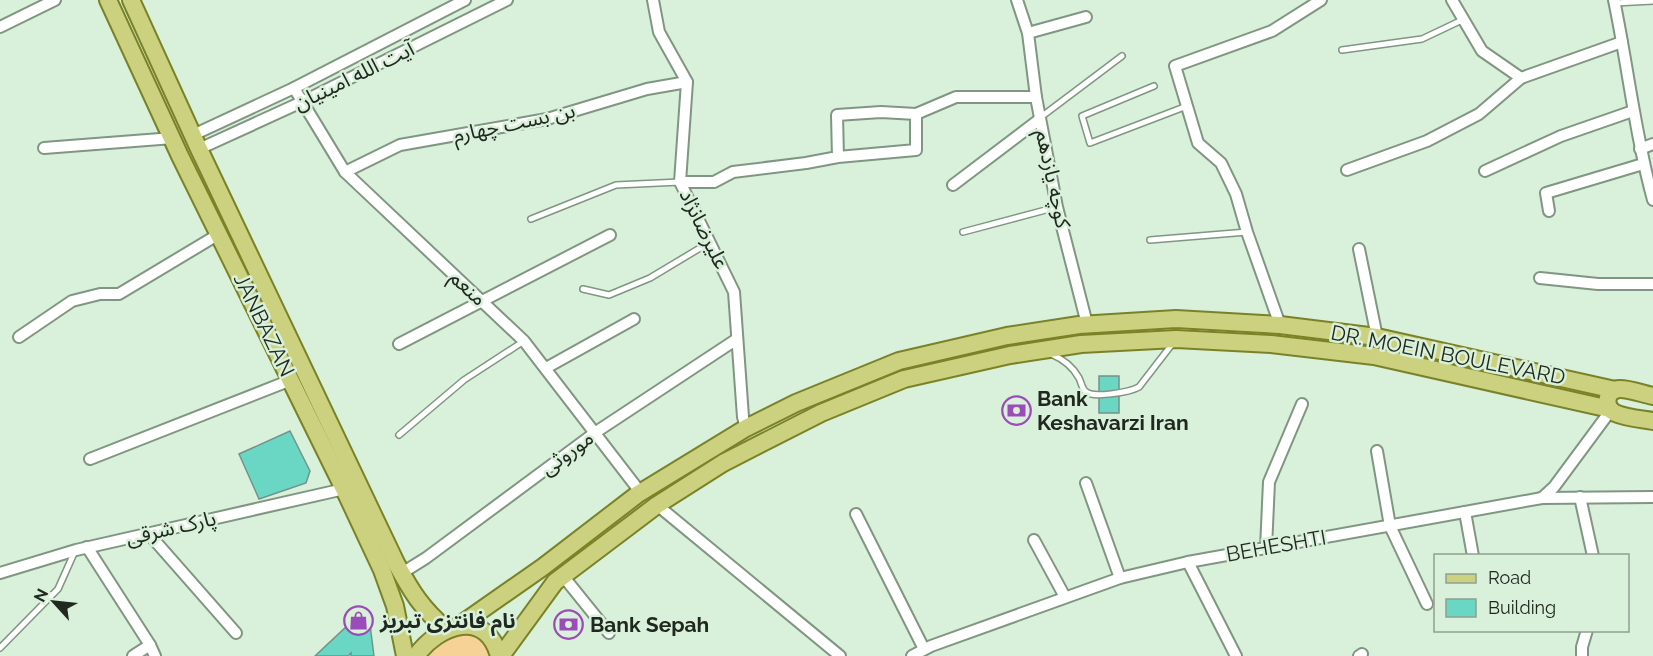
<svg xmlns="http://www.w3.org/2000/svg" width="1653" height="656" font-family="Raleway,'Noto Sans Arabic',sans-serif">
	<style>
		.green { fill: #f6d297 }
		.building { fill: #6ad7c4; stroke: #72938c; stroke-width: 1.5 }
		.lines { fill: none; stroke-linecap: round; stroke-linejoin: round }
		.service-casing { stroke: #809682; stroke-width: 8 }
		.minor-casing { stroke: #809682; stroke-width: 14 }
		.primary-casing { stroke: #7a8227; stroke-width: 20 }
		.service { stroke: #fff; stroke-width: 5 }
		.minor { stroke: #fff; stroke-width: 10 }
		.primary { stroke: #ccd180; stroke-width: 16 }
		.labels { text-anchor: middle; stroke-width: 5; stroke-linejoin: round; paint-order: stroke }
		.street-label { font-size: 21px; fill: #202820; stroke: #d9f0da }
		.poi-label { font-size: 21px; font-weight: bold; fill: #202820; stroke: #d9f0da; text-anchor: start }
	</style>
	<rect width="100%" height="100%" fill="#d9f0da"/>
	<path class="green" d="M460,633c19,2 25,5 33,23h-68l18,-16z"/>
	<g class="building">
		<rect x="1099" y="376" width="20" height="37"/>
		<polygon points="290,431 310,471 306,483 259,499 239,454"/>
		<polygon points="369,617 374,656 351,656 351,653 348,656 315,656 347,626"/>
	</g>
	<g class="lines">
		<defs>
			<g id="service">
				<polyline points="1615,3 1653,1"/>
				<polyline points="1342,50 1422,39 1462,20"/>
				<polyline points="1154,86 1082,116 1090,143 1187,106"/>
				<polyline points="1041,117 1122,56"/>
				<polyline points="531,219 616,185 680,182"/>
				<polyline points="963,232 1057,207"/>
				<polyline points="1150,240 1247,232"/>
				<polyline points="583,289 609,295 650,278 710,242"/>
				<path d="M1051,354c12,5 22,13 28,24 2,4 3,10 6,13 7,8 45,1 54,-4l34,-44"/>
				<polyline points="399,435 464,380 524,341"/>
				<polyline points="0,648 58,589 75,551"/>
			</g>
			<g id="minor">
				<polyline points="653,0 659,32 687,82 680,182 734,292 743,417 746,428"/>
				<polyline points="1017,0 1028,33 1036,97 1057,207 1087,324"/>
				<polyline points="1452,0 1482,51 1521,78"/>
				<path d="M1614,0c14,67 21,134 39,200"/>
				<polyline points="0,27 55,0"/>
				<polyline points="1028,33 1086,17"/>
				<polyline points="294,88 345,172 524,341 641,493"/>
				<polyline points="916,114 956,97 1036,97"/>
				<polyline points="193,135 294,88 465,0"/>
				<polyline points="44,148 173,138"/>
				<polyline points="199,149 304,101 507,0"/>
				<polyline points="1640,149 1653,144"/>
				<polyline points="1347,170 1427,141 1479,114 1521,78 1622,42"/>
				<polyline points="1485,171 1561,136 1633,111"/>
				<polyline points="345,172 400,145 547,119 647,89 687,82"/>
				<polyline points="680,182 714,182 733,172 806,163 838,157 916,150 916,114 881,112 837,115 838,157"/>
				<polyline points="953,185 1040,119"/>
				<polyline points="1549,211 1546,193 1643,164"/>
				<polyline points="1359,249 1377,337"/>
				<polyline points="1540,278 1598,284 1653,284"/>
				<polyline points="1280,325 1247,232 1236,194 1221,163 1198,143 1175,66 1272,31 1321,0"/>
				<polyline points="19,337 72,301 100,294 119,294 219,234"/>
				<polyline points="399,344 610,235"/>
				<polyline points="546,368 634,319"/>
				<polyline points="1377,451 1390,526 1427,604"/>
				<polyline points="90,459 291,380"/>
				<polyline points="1086,483 1120,578"/>
				<polyline points="1580,497 1593,556"/>
				<polyline points="1542,498 1554,487 1611,410"/>
				<polyline points="657,505 840,656"/>
				<polyline points="1465,512 1473,556"/>
				<polyline points="856,514 924,649"/>
				<polyline points="149,534 236,633"/>
				<polyline points="1034,540 1065,597"/>
				<polyline points="87,547 150,645 155,656"/>
				<polyline points="1266,548 1269,482 1302,404"/>
				<polyline points="1188,562 1236,656"/>
				<polyline points="0,573 76,550 344,489"/>
				<polyline points="402,573 426,558 596,432 737,339"/>
				<polyline points="563,576 609,633"/>
				<polyline points="133,656 150,645"/>
				<polyline points="912,656 931,646 1120,578 1188,562 1542,498 1653,497"/>
				<polyline points="1359,656 1362,654"/>
				<polyline points="1582,656 1582,647 1587,630"/>
			</g>
			<g id="primary">
				<polyline points="108,0 180,156 344,489 382,570 395,606 405,656"/>
				<path d="M131,0l68,149 197,414c15,28 26,46 50,66"/>
				<path d="M1653,396c-10,-2 -23,-7 -33,-7 -14,0 -17,18 -5,24 11,5 26,6 38,8"/>
				<polyline points="460,625 543,567 638,494 746,428 796,403 899,361 1007,336 1079,325 1176,319 1280,325 1377,337 1615,390"/>
				<path d="M416,656c23,-32 70,-48 83,0"/>
				<polyline points="501,656 555,582 657,505 723,463 821,413 904,379 1010,355 1081,344 1176,339 1271,344 1374,356 1610,409"/>
			</g>
		</defs>
		<use href="#service" class="service-casing"/>
		<use href="#minor" class="minor-casing"/>
		<use href="#primary" class="primary-casing"/>
		<use href="#service" class="service"/>
		<use href="#minor" class="minor"/>
		<use href="#primary" class="primary"/>
	</g>
	<defs>
		<symbol id="bank-ring" viewBox="-11 -11 22 22"><circle r="9.5" fill="#d9f0da" stroke="#9c4bba" stroke-width="1.5"/><path d="M-6-4H6V4H-6ZM0-2.3a2.3 2.3 0 1 0 0 4.6a2.3 2.3 0 1 0 0-4.6Z" fill="#9c4bba"/></symbol>
		<symbol id="shop-ring" viewBox="-11 -11 22 22"><circle r="9.5" fill="#d9f0da" stroke="#9c4bba" stroke-width="1.5"/><path d="M-5-2.5h2.3a2.7 3.5 0 0 1 5.4 0H5L5.5 6h-11ZM-1.5-2.5h3a1.5 2.3 0 0 0-3 0Z" fill="#9c4bba"/></symbol>
	</defs>
	<g fill-rule="evenodd">
		<use href="#bank-ring" x="1000" y="394" width="33" height="33"/>
		<use href="#shop-ring" x="342" y="604" width="33" height="33"/>
		<use href="#bank-ring" x="552" y="608" width="33" height="33"/>
	</g>
	<g class="labels">
		<g class="street-label">
			<text transform="translate(354 76) rotate(-26)" y="7">آیت الله امینیان</text>
			<text transform="translate(514 123) rotate(-12)" y="7">بن بست چهارم</text>
			<text transform="translate(1053 179) rotate(78)" y="7">کوچه یازدهم</text>
			<text transform="translate(704 229) rotate(64)" y="7">علیرضانژاد</text>
			<text transform="translate(468 288) rotate(43)" y="7">منعم</text>
			<text transform="translate(264 325) rotate(64)" y="7">JANBAZAN</text>
			<text transform="translate(1448 355) rotate(11)" y="7">DR. MOEIN BOULEVARD</text>
			<text transform="translate(567 453) rotate(-36)" y="7">موروثی</text>
			<text transform="translate(171 528) rotate(-13)" y="7">پارک شرقی</text>
			<text transform="translate(1276 546) rotate(-10)" y="7">BEHESHTI</text>
		</g>
		<g class="poi-label">
			<text x="1037" y="406">Bank<tspan x="1037" dy="24">Keshavarzi Iran</tspan></text>
			<text x="380" y="628">نام فانتزی تبریز</text>
			<text x="590" y="632">Bank Sepah</text>
		</g>
	</g>
	<rect x="1434" y="554" width="195" height="78" fill="#d9f0da" stroke="#8fa090" stroke-width="1.5"/>
	<rect x="1446" y="574" width="30" height="9" fill="#ccd180" stroke="#8fa090" stroke-width="1.5"/>
	<text x="1488" y="584" font-size="18" fill="#202820">Road</text>
	<rect x="1446" y="599" width="30" height="18" fill="#6ad7c4" stroke="#8fa090" stroke-width="1.5"/>
	<text x="1488" y="614" font-size="18" fill="#202820">Building</text>
	<g transform="translate(54 602) rotate(297)" stroke="#d9f0da" stroke-width="4.5" paint-order="stroke">
	<path d="M0-4.5L10 22L0 15L-10 22Z" fill="#202820"/>
	<text y="-9" font-size="16" font-weight="bold" text-anchor="middle" fill="#202820">N</text>
	</g>
</svg>
